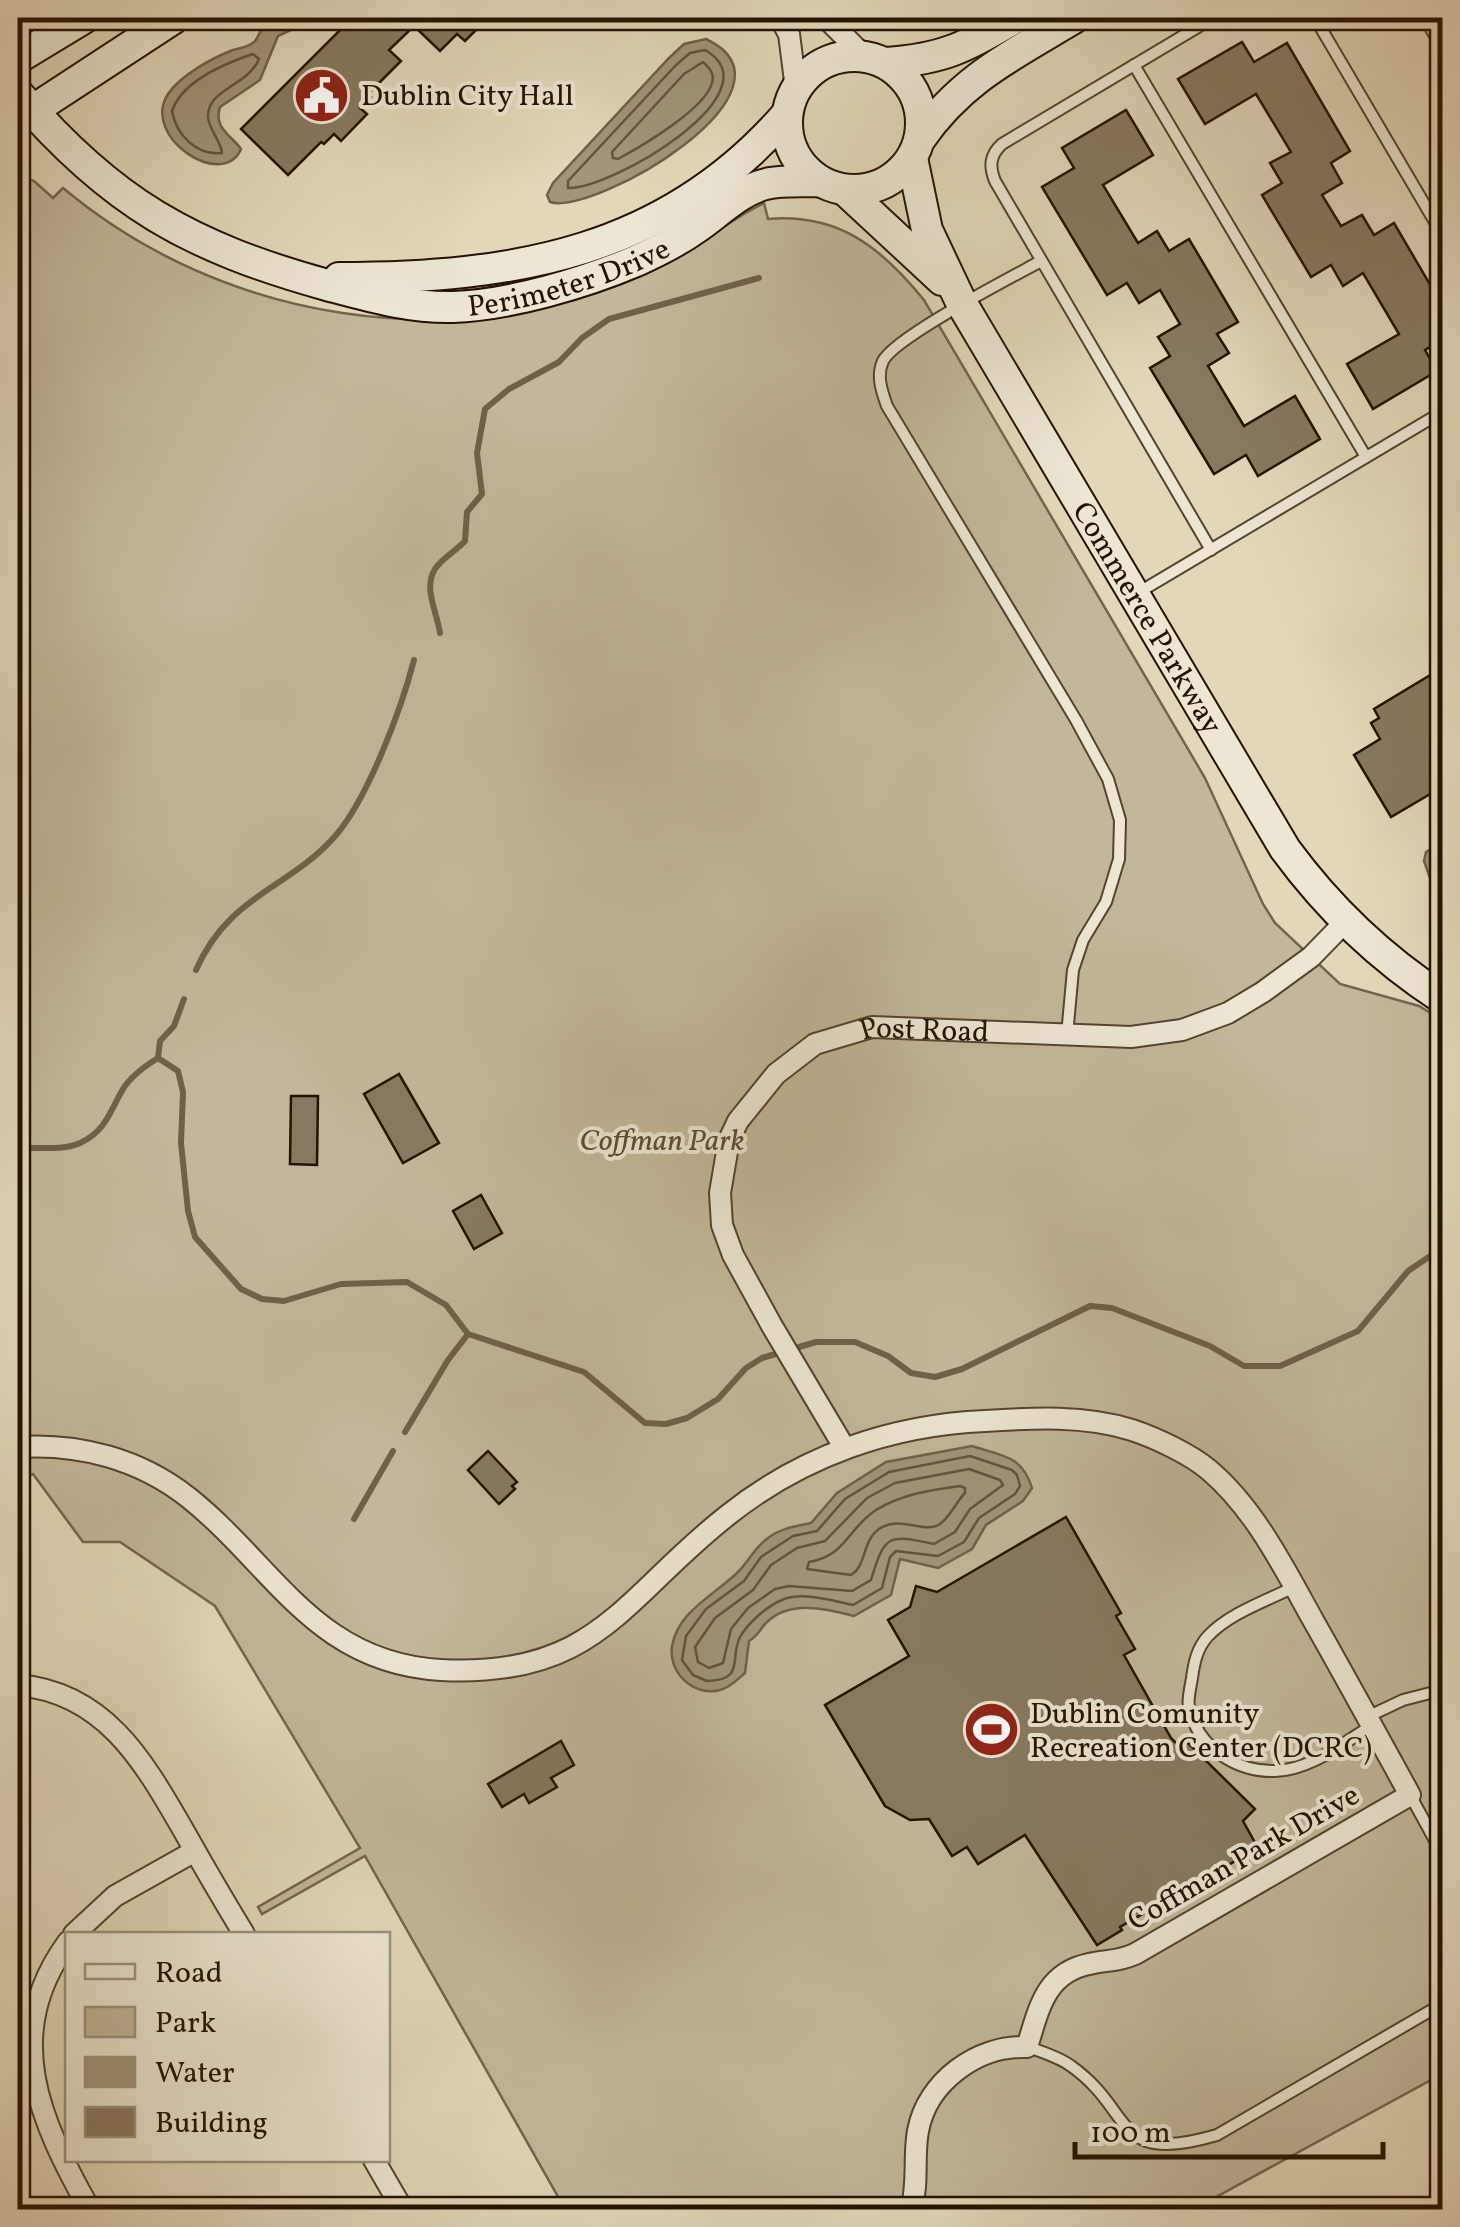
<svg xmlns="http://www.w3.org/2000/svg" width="1460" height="2227" font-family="Vollkorn,serif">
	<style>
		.green { fill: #c2b79a; stroke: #73654d; stroke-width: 2.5 }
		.water { fill: #a1957a; stroke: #6f6149; stroke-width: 2.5 }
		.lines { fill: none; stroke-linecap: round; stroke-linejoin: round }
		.shore { stroke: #62543d; stroke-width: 2.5 }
		.stream { stroke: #6f6149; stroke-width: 6 }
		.building { fill: #877960; stroke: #241300; stroke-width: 2.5 }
		.lane-casing { stroke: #54442e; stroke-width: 14 }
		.street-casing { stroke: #54442e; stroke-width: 24 }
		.secondary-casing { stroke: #241300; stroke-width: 34 }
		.lane { stroke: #ece6d2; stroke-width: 10 }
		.street { stroke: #ece6d2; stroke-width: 20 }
		.secondary { stroke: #ece6d2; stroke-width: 30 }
		.labels { text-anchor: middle; stroke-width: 8; stroke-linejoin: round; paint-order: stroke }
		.poi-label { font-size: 30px; fill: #241300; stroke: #ece6d2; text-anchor: start }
		.street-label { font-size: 30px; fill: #241300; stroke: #ece6d2 }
		.park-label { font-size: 30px; font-style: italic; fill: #5b4c36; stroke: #ece6d2 }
	</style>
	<rect width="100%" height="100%" fill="#e2d8b9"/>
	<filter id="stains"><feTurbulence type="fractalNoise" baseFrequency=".002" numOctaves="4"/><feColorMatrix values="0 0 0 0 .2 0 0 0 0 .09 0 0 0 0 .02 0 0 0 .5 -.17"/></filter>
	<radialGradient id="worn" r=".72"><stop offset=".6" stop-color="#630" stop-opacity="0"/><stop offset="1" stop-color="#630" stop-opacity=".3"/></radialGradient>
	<g class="green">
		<path d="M870,18h93c-30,19 -62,12 -93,0z"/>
		<path d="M18,175l16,6 19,17 10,-10c160,134 391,171 584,85 42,-19 76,-50 117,-70l4,16c70,-6 113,28 156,81l281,478 58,126 12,19 65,61 79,22 23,14v1054l-248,135h-629l-200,-353 -103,58 -4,-7 102,-59 -145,-242 -95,-64h-37l-50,-68 -15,5z"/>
	</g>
	<g class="water">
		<path d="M283,18h45l-9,9h-22l-19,9 -18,44 -40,27c-7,21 11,28 21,42 -18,42 -101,-12 -73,-55 13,-19 44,-36 65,-44 7,-2 17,-3 22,-9 3,-3 4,-9 8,-13 5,-5 14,-7 20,-10z"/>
		<path d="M706,39c106,50 -111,177 -156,163l-3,-7 6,-12 116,-125 15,-14z"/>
		<polygon points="1442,842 1442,912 1424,861 1426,852"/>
		<path d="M972,1446c30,10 50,9 60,42l-9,13 -37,24 -14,24 -34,19 -38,-9 -9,36 -37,21c-29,-8 -65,-16 -88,7 -7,7 -7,12 -17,18l-4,32c-7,6 -15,15 -25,17 -27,7 -52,-18 -48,-44 6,-35 44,-52 66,-74 11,-11 16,-24 30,-34 13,-10 28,-12 43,-15l26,-30 49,-31z"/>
	</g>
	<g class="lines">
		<g class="shore">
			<path d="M705,50c74,42 -95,140 -137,138v-7l108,-116 14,-12z"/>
			<path d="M253,54l6,5c-11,27 -52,30 -51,58 1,13 13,24 14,36 -25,3 -46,-18 -50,-42 10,-30 54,-48 81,-57z"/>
			<path d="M703,62c6,6 12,11 9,21 -7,26 -70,63 -94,76l-5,-1 -1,-6 72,-78z"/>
			<path d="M970,1456l42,14 5,5 3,11 -5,8 -36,24 -15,24 -26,14 -42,-5 -6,6 -8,31 -29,17c-20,-4 -51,-14 -71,-5 -15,6 -34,23 -42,37 -11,21 6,43 -33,44l-14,-6 -11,-15 4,-24 20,-27 38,-28 17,-24 32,-21 24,-5 28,-32 44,-27z"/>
			<path d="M969,1469l31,11 3,5 -33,24 -15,23 -21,12c-46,-10 -49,-10 -63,36l-19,11 -63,-5 -14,3 -27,19 -17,21 -8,34 -14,5 -11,-6 -3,-15 20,-29 38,-28 18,-25 26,-17 28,-7 42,-43 28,-15z"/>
			<path d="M960,1486l5,2v5c-9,9 -14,23 -25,31 -16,11 -39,-10 -61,5 -17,12 -12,36 -28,46l-44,-6 2,-7c38,-7 39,-34 67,-52 26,-16 55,-20 84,-24z"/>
		</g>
		<g class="stream">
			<path d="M440,633c-3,-21 -17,-45 -5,-64 6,-10 22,-19 30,-28l2,-29 15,-18 -5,-41 8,-44 24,-20 50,-27 23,-24 27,-19 150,-41"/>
			<path d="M196,970c34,-77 93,-80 141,-136 32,-39 64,-124 77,-174"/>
			<polyline points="158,1058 160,1041 174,1026 184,999"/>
			<path d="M18,1148c18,-1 46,3 62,-5 26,-12 30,-32 43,-54 8,-13 22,-23 35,-31l20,13 5,21 -2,51 7,68 7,26 46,52 21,10 22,2 57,-17 66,-2 39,23 22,29 116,38 61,51 21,1 21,-6 31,-19 28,-31 16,-10 54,-16h39l33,14 23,17 24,4 27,-8 128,-63 22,2 98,38 34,20h36l78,-35 50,-60 34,-23"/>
			<polyline points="405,1432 448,1360 468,1334"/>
			<polyline points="354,1519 393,1451"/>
		</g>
	</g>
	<g class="building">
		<polygon points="352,18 488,18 465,41 457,34 440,51 414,26 389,50 401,61 368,94 371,97 360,108 367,114 341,141 334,134 324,144 321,142 288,175 241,129"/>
		<polygon points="1242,42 1254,62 1287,43 1350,151 1331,163 1342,183 1322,195 1341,226 1362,215 1374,235 1394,223 1442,305 1442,340 1425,350 1437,371 1373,409 1347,364 1399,334 1363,273 1343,286 1331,265 1311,277 1262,195 1282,183 1270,163 1291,152 1256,94 1205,124 1178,79"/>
		<polygon points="1126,110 1153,155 1103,185 1138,243 1157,231 1169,251 1189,239 1238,322 1217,334 1229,353 1208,366 1244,426 1295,396 1320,439 1258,476 1246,455 1214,474 1150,368 1170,356 1158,337 1180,324 1160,290 1139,303 1127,283 1107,295 1042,187 1074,168 1062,148"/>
		<polygon points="1442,668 1442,787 1391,817 1354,755 1380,739 1371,723 1379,718 1374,709"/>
		<polygon points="399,1074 439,1143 403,1163 364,1094"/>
		<polygon points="291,1096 318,1096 317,1165 290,1164"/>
		<polygon points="481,1195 502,1233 474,1249 453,1211"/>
		<polygon points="488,1451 517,1482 512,1486 515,1489 499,1504 468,1470"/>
		<polygon points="1066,1517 1121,1613 1116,1616 1135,1649 1124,1655 1171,1738 1178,1745 1184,1739 1255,1809 1243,1821 1258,1848 1120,1927 1122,1930 1097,1945 1025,1835 978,1864 967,1847 952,1856 929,1819 910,1820 885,1806 825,1705 909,1656 888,1620 910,1607 916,1586 937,1592"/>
		<polygon points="561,1741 574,1765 551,1778 557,1787 529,1803 524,1794 502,1807 488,1784"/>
	</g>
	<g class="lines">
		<defs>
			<g id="lane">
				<polyline points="1315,18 1442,234"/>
				<polyline points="1425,18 1442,48"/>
				<polyline points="1134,65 1366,457"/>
				<path d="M1041,261c-29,16 -146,76 -158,100 -7,15 -1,31 4,45l189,314 32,59 12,41 -1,39 -13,43 -23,38 -10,30 -6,65"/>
				<path d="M1211,550l-216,-369c-6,-15 -5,-26 7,-37l211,-126"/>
				<polyline points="1136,594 1442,412"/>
				<path d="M1294,1587c-28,14 -64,26 -86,49 -11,12 -14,27 -16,42 -2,12 -6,26 -1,38 13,35 48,56 84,55 35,-1 67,-27 96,-45"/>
				<polyline points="1367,1717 1403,1700 1442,1690"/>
				<polyline points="1410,1795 1442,1853"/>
				<path d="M1028,2047c14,5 31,10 43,19 65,46 40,100 146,69l225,-131"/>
			</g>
			<g id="street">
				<polyline points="780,18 789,34 796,89"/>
				<polyline points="826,18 864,56"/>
				<path d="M18,1447c61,-4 122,12 171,51 85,68 126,165 252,172 156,8 181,-72 287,-155 74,-59 163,-90 257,-94 48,-3 100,-6 147,9 24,8 58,24 77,40 46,39 75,98 104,150 33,58 65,117 97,175l-275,159c-21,9 -26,5 -46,10 -44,9 -50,45 -62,83 -50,-2 -100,35 -109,84 -5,27 1,51 -7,79"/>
				<path id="s1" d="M844,1447l-72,-121 -39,-71 -11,-30 -2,-32 9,-53 9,-19 38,-47 39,-30 57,-17 259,10 51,-7 46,-17 35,-21 48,-35 34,-35"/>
				<path d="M18,1685c89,8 127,79 167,148 19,34 39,68 59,101"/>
				<polyline points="74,1934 115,1896 195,1851"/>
				<path d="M68,1942c-68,93 -28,179 22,268"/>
				<polyline points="374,2160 403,2210"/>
			</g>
			<g id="secondary">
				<circle cx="854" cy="123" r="67"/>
				<polyline points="18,58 84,18"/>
				<path d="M886,63c59,-4 79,-16 129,-45"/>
				<path id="s2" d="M18,94c93,109 172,153 309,191 42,11 82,23 126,22 57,-2 131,-24 183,-46 20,-9 42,-20 60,-33 21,-14 44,-38 70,-44 16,-4 36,-2 53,-3"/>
				<polyline points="18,120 174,18"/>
				<path d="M920,139c41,-60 94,-85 154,-121"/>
				<path id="s3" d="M912,158l15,72 35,74 323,545c44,60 94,108 157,149"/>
				<polyline points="845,190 942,280"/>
				<path d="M339,278c174,0 328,-25 448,-164"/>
			</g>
		</defs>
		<use href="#lane" class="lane-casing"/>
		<use href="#street" class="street-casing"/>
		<use href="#secondary" class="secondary-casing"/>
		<use href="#lane" class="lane"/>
		<use href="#street" class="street"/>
		<use href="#secondary" class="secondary"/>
	</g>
	<defs>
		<symbol id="civic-disc" viewBox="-11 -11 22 22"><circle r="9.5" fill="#8f2418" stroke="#ece6d2"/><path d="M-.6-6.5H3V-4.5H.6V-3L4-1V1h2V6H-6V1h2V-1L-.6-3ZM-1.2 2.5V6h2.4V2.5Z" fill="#fff"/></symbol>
		<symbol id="stadium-disc" viewBox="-11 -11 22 22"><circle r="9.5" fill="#8f2418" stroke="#ece6d2"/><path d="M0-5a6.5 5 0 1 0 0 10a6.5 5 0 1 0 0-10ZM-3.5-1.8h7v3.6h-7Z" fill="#fff"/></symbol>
	</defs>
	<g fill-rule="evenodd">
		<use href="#civic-disc" x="290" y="64" width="63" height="63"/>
		<use href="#stadium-disc" x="960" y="1698" width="63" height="63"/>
	</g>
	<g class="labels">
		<g class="poi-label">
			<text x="361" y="105">Dublin City Hall</text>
			<text x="1030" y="1723">Dublin Comunity<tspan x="1030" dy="34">Recreation Center (DCRC)</tspan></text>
		</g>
		<g class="street-label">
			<text dy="10" stroke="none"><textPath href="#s2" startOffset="618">Perimeter Drive</textPath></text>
			<text dy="10" stroke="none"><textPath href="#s3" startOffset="520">Commerce Parkway</textPath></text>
			<text dy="10" stroke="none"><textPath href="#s1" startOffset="582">Post Road</textPath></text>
			<text transform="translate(1243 1857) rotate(-30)" y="10">Coffman Park Drive</text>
		</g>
		<g class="park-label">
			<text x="662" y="1150">Coffman Park</text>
		</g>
	</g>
	<rect width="1460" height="2227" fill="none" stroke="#e2d8b9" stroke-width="60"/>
	<rect x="20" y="20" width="1420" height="2187" fill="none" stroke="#241300" stroke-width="5"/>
	<rect x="30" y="30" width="1400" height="2167" fill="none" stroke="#241300" stroke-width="2.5"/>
	<rect x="65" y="1932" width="325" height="230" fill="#ece6d2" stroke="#9c927e" stroke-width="2.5"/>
	<rect x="85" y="1964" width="50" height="15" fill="#ece6d2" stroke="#9c927e" stroke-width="2.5"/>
	<text x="155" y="1982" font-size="30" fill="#241300">Road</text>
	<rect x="85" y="2007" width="50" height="30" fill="#c2b79a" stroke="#9c927e" stroke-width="2.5"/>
	<text x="155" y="2032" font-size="30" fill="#241300">Park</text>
	<rect x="85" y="2057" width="50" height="30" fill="#a1957a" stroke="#9c927e" stroke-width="2.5"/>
	<text x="155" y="2082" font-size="30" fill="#241300">Water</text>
	<rect x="85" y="2107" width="50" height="30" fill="#877960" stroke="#9c927e" stroke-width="2.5"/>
	<text x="155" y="2132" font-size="30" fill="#241300">Building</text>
	<path d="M1075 2142v15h308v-15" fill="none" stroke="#241300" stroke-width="5"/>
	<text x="1090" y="2142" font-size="30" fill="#241300" stroke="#ece6d2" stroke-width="8" paint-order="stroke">100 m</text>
	<rect width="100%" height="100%" filter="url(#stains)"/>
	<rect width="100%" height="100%" fill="url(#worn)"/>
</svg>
